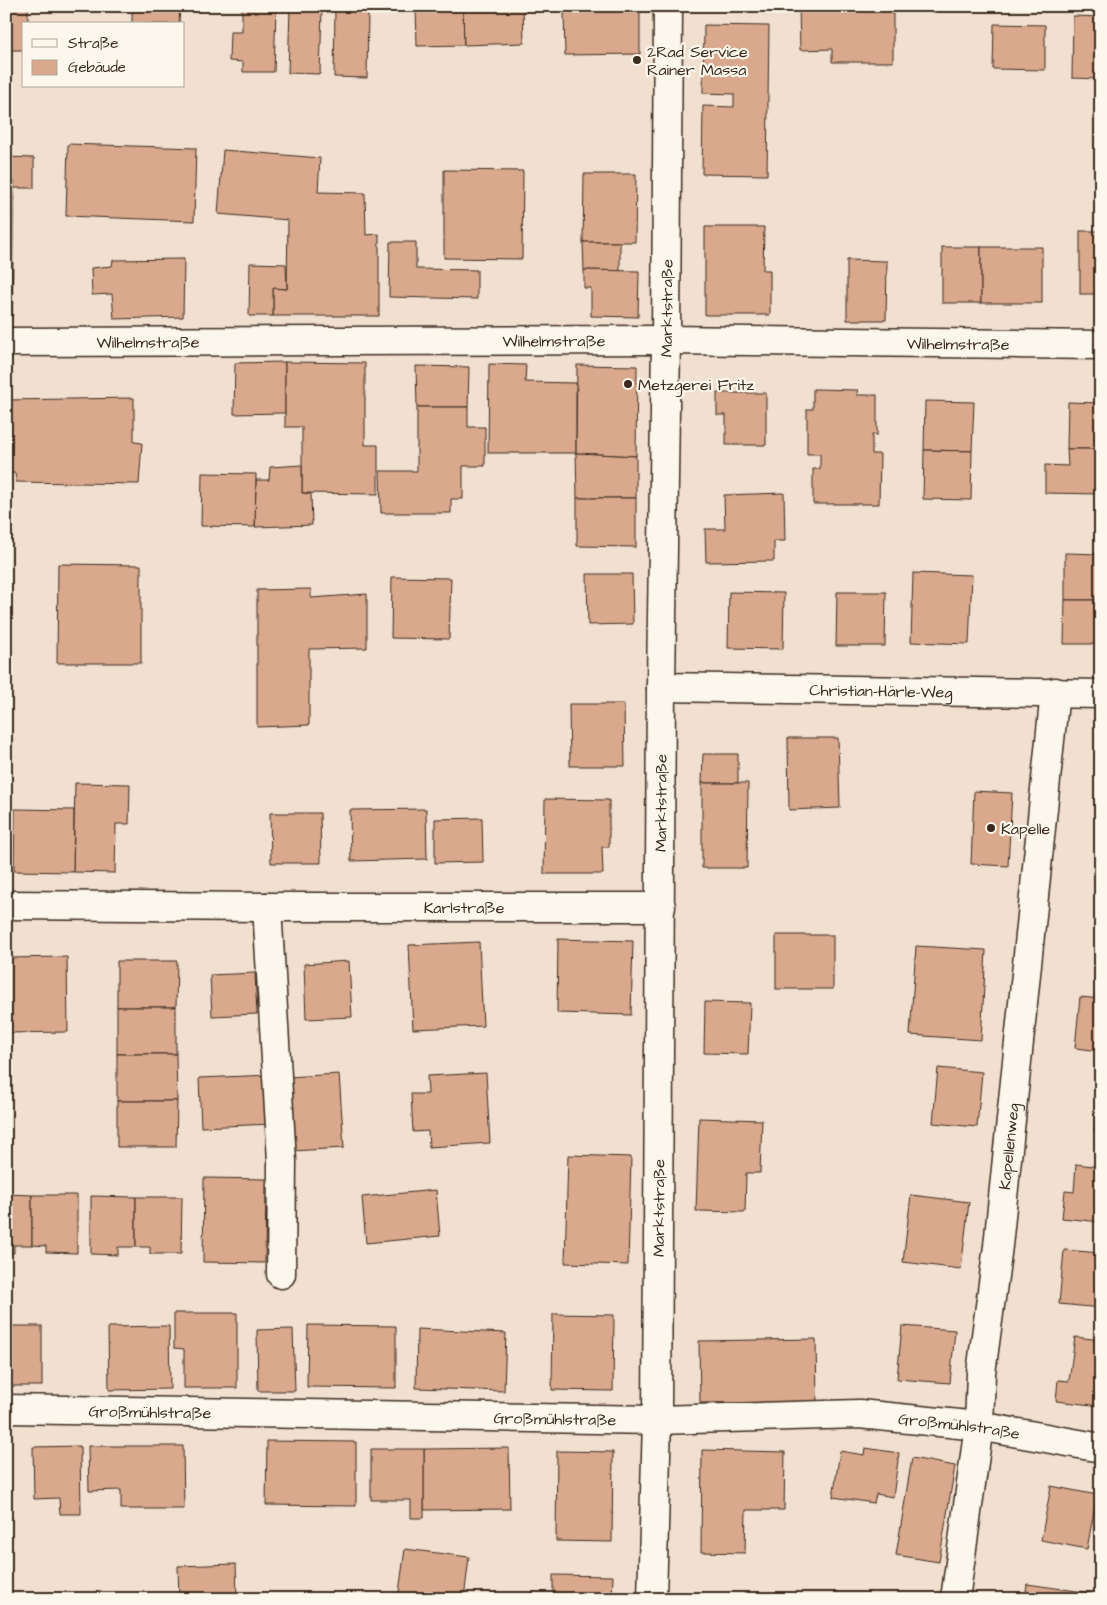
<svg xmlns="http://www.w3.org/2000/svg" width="1107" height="1605" font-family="'Architects Daughter',sans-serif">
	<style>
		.building { fill: #daa98d; stroke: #3b2a1e }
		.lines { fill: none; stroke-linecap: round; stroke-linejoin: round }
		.minor-casing { stroke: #3b2a1e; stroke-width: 31 }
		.minor { stroke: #fbf7ec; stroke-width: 28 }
		.poi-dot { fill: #3b2a1e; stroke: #fbf7ec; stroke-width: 2 }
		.labels { text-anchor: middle; stroke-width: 4.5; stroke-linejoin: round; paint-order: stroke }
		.poi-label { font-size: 16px; fill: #3b2a1e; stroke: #fbf7ec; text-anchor: start }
		.street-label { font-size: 16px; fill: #3b2a1e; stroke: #fbf7ec }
	</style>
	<rect width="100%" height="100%" fill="#f1e0d0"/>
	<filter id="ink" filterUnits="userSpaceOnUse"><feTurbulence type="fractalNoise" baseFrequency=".02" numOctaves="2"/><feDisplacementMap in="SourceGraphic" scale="10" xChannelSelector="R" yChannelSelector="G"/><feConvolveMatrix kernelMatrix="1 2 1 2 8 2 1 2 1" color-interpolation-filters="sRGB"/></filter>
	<g filter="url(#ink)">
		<g class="building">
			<polygon points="6,6 28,6 28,24 24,24 24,50 6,50"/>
			<polygon points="132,6 180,6 179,24 132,24"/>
			<polygon points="416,6 463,6 464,45 417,46"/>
			<polygon points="463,6 523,6 524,43 464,45"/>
			<polygon points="799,6 893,6 893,62 832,62 832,49 800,50"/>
			<polygon points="242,7 276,8 274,72 243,72 243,62 229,61 230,32 242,32"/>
			<polygon points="290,8 322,9 320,74 288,73"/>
			<polygon points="335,9 368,10 367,78 334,77"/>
			<polygon points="640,11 640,54 565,55 564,12"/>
			<polygon points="1073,16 1101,17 1101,79 1072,78"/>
			<polygon points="994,24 1045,25 1045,70 993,69"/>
			<polygon points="704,25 769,26 767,175 702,174 703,106 734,107 734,94 703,93"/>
			<polygon points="68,144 196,148 194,221 66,216"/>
			<polygon points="223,150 320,158 318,192 365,193 366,235 379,234 379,316 273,316 273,288 287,289 288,220 218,214"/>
			<polygon points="6,157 34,158 34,188 13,188 14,181 6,181"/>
			<polygon points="444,170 523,171 522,259 444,258"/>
			<polygon points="584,174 636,174 635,242 583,242"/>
			<polygon points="6,181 14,181 12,317 6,317"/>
			<polygon points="705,227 764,227 763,270 770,270 770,315 705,315"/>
			<rect x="1080" y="231" width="21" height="63"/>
			<polygon points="390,242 416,242 416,269 477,270 477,299 389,297"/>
			<polygon points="583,242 620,242 620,271 584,270"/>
			<rect x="942" y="247" width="39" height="56"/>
			<rect x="981" y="247" width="61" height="56"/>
			<polygon points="184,259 183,317 114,319 112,294 92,295 91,268 112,266 113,260"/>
			<polygon points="847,260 887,261 886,320 847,320"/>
			<polygon points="250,263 286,264 287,289 273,288 273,316 249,316"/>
			<polygon points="584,270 639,271 638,317 591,316 591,288 584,288"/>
			<polygon points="285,362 285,413 234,414 235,363"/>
			<polygon points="285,362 365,363 365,445 378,445 378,494 302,493 302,427 285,427"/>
			<polygon points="489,364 526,365 525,382 576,383 576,453 488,453"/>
			<polygon points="577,365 637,366 636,456 576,453"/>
			<polygon points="416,366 469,367 468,407 417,407"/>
			<polygon points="813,389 858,390 857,395 877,395 877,435 872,435 872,454 880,454 879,504 813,504 813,469 820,469 820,454 807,454 807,409 813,409"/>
			<polygon points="717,393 766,393 766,445 726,445 726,415 717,415"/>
			<polygon points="134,398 134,442 142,443 139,484 16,482 15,473 6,474 6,400"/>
			<polygon points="925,401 974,402 972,451 924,450"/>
			<polygon points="1068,402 1101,403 1101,449 1067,449"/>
			<polygon points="417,407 468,407 468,427 485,427 485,466 463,466 463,499 451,499 451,513 381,513 380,471 417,471"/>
			<polygon points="1067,449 1101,449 1101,494 1045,493 1045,465 1068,466"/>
			<polygon points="924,450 972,451 971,500 923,499"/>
			<polygon points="576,453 636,456 636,498 577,498"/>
			<polygon points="302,465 302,493 311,494 312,525 255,527 256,480 269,480 270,467"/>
			<polygon points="202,473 256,474 255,527 201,526"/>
			<polygon points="784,493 785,541 774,541 774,561 706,562 705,529 725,529 724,495"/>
			<polygon points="577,498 636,498 636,547 577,546"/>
			<polygon points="1065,553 1101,554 1101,600 1065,600"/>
			<polygon points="58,564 141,565 141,663 57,663"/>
			<polygon points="913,573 972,575 969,644 911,642"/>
			<polygon points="587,574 632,574 633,624 588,625"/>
			<polygon points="392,577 451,578 449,639 391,638"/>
			<polygon points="311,589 311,598 367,594 367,648 309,649 309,725 257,727 257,590"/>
			<polygon points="729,592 784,593 783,649 728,648"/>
			<polygon points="837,592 886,592 885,646 836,646"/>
			<polygon points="1065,600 1101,600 1101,644 1064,644"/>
			<polygon points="569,704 624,704 625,766 570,766"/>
			<polygon points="788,738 838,738 840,808 789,810"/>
			<polygon points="703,754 738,754 738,783 702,783"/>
			<polygon points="75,783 130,784 129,824 116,824 115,873 73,872"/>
			<polygon points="702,783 748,783 747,868 702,868"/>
			<polygon points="974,791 1012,793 1008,866 971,864"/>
			<polygon points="545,799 609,800 609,847 602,847 603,874 544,874"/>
			<polygon points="15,809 74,810 73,872 14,871"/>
			<polygon points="426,809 427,859 351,861 350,810"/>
			<polygon points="270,813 320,813 321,863 271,863"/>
			<polygon points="482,818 483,862 435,863 435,819"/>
			<rect x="776" y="935" width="57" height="54"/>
			<polygon points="558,939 633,941 631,1015 557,1013"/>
			<polygon points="479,942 483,1026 413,1029 409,945"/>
			<polygon points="916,946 986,950 981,1040 910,1035"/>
			<polygon points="1101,947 1101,999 1095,998"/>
			<polygon points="67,957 68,1032 6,1033 6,958"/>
			<polygon points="117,961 177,961 176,1007 117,1007"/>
			<polygon points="349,961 352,1017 306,1019 304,964"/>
			<polygon points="255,973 257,1014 212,1016 210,975"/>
			<polygon points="1080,997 1101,999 1101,1051 1075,1048"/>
			<polygon points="705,1002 750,1003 748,1054 704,1053"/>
			<rect x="117" y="1007" width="59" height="47"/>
			<polygon points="117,1054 176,1054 177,1101 117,1101"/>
			<polygon points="938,1068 982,1072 977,1127 933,1123"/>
			<polygon points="486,1073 490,1143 429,1147 428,1131 413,1132 411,1094 428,1094 427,1076"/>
			<polygon points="339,1074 344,1148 292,1151 288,1077"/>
			<polygon points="271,1075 273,1124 201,1127 199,1078"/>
			<polygon points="1099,1080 1101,1080 1101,1133 1094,1132"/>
			<polygon points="117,1101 177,1101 176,1147 117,1147"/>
			<polygon points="699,1118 762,1120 760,1173 746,1173 745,1212 696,1211"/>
			<polygon points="568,1155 631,1157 628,1265 565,1263"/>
			<polygon points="1076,1164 1101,1167 1101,1222 1062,1218 1065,1191 1074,1192"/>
			<polygon points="204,1178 266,1179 265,1263 203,1262"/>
			<polygon points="436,1190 440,1236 366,1243 362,1197"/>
			<polygon points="6,1194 32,1195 32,1245 14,1245 14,1253 6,1253"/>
			<polygon points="32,1195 77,1195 77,1253 46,1252 46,1246 32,1245"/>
			<polygon points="911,1195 969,1202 961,1269 903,1262"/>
			<polygon points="91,1196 136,1197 136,1247 118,1247 118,1255 91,1254"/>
			<polygon points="136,1197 182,1197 181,1254 150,1254 150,1247 136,1247"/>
			<polygon points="1064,1250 1101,1253 1101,1308 1059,1304"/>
			<polygon points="174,1313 237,1313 237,1388 184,1388 184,1349 174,1348"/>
			<polygon points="553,1314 614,1315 613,1391 552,1390"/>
			<polygon points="308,1325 396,1326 396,1388 307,1387"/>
			<rect x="6" y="1326" width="36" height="60"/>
			<polygon points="169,1326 170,1389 109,1390 108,1327"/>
			<polygon points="902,1326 955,1330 950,1383 897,1379"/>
			<polygon points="293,1329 295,1391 258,1391 257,1330"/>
			<polygon points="417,1329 506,1333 504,1391 416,1388"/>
			<polygon points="1075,1337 1101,1340 1101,1406 1056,1401 1058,1380 1069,1381"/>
			<polygon points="816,1339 817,1402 700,1403 699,1341"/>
			<polygon points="267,1441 356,1442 356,1506 266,1505"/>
			<polygon points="80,1446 81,1514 60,1514 59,1498 34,1499 33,1447"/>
			<polygon points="88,1446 183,1446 184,1509 121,1509 121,1490 89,1491"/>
			<polygon points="509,1448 510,1509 424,1510 424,1449"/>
			<polygon points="865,1448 899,1453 893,1497 876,1494 874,1503 833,1497 840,1451 864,1455"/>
			<polygon points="371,1449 424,1449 424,1518 411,1518 411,1500 371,1500"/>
			<polygon points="702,1450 785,1452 784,1510 746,1510 745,1553 701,1552"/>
			<polygon points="557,1451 613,1452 612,1542 556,1541"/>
			<polygon points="912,1458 955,1466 939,1562 896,1555"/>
			<polygon points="1051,1486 1097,1495 1087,1549 1041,1540"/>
			<polygon points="405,1549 469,1557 464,1599 398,1599"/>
			<polygon points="236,1564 237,1596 255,1596 256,1599 179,1599 178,1566"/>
			<polygon points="553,1575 613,1576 612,1599 553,1599"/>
			<polygon points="1027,1584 1091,1593 1090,1599 1025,1599"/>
		</g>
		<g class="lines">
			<defs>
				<g id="minor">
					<path id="s1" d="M6,342l660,-2 435,5"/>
					<path id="s2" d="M661,687l440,7"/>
					<path id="s3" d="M6,905l261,2h394"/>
					<polyline points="267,907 282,1161 281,1274"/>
					<path id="s4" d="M6,1409l651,11 202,-6 120,12 122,22"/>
					<path id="s5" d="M652,1599l5,-179 4,-733 5,-347 2,-334"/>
					<path id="s6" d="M955,1599l24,-173 2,-53 17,-127 57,-554"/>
				</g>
			</defs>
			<use href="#minor" class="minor-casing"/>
			<use href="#minor" class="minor"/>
		</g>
	</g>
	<g class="poi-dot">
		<circle cx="637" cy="60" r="5"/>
		<circle cx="628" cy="384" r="5"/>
		<circle cx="991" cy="828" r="5"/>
	</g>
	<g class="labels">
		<g class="poi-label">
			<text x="647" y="57">2Rad Service<tspan x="647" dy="18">Rainer Massa</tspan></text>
			<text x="638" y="390">Metzgerei Fritz</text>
			<text x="1001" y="834">Kapelle</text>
		</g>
		<g class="street-label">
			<text dy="6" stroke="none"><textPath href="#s5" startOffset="1291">Marktstraße</textPath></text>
			<text dy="6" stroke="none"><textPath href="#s1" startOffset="548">Wilhelmstraße</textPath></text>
			<text dy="6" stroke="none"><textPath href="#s1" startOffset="142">Wilhelmstraße</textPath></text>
			<text dy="6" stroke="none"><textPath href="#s1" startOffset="952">Wilhelmstraße</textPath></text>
			<text dy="6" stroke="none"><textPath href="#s2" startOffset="220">Christian-Härle-Weg</textPath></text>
			<text dy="6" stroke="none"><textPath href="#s5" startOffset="796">Marktstraße</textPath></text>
			<text dy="6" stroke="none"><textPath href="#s3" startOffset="458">Karlstraße</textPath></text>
			<text dy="6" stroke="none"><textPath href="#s6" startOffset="456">Kapellenweg</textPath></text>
			<text dy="6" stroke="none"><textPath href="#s5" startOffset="391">Marktstraße</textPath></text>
			<text dy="6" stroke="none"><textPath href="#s4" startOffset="144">Großmühlstraße</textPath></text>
			<text dy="6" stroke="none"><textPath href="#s4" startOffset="549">Großmühlstraße</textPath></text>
			<text dy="6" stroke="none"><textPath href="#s4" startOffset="954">Großmühlstraße</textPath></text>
		</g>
	</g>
	<rect width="1107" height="1605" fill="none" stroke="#fbf7ec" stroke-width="25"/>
	<rect x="12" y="12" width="1082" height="1580" fill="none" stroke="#3b2a1e" stroke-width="2" filter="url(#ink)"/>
	<rect x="22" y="22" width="162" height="65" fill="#fbf7ec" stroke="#aea59a"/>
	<rect x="32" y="39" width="25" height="8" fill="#fbf7ec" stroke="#aea59a"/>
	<text x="68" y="48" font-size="15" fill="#3b2a1e">Straße</text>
	<rect x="32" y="60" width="25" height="15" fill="#daa98d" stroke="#aea59a"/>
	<text x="68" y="72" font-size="15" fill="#3b2a1e">Gebäude</text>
</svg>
